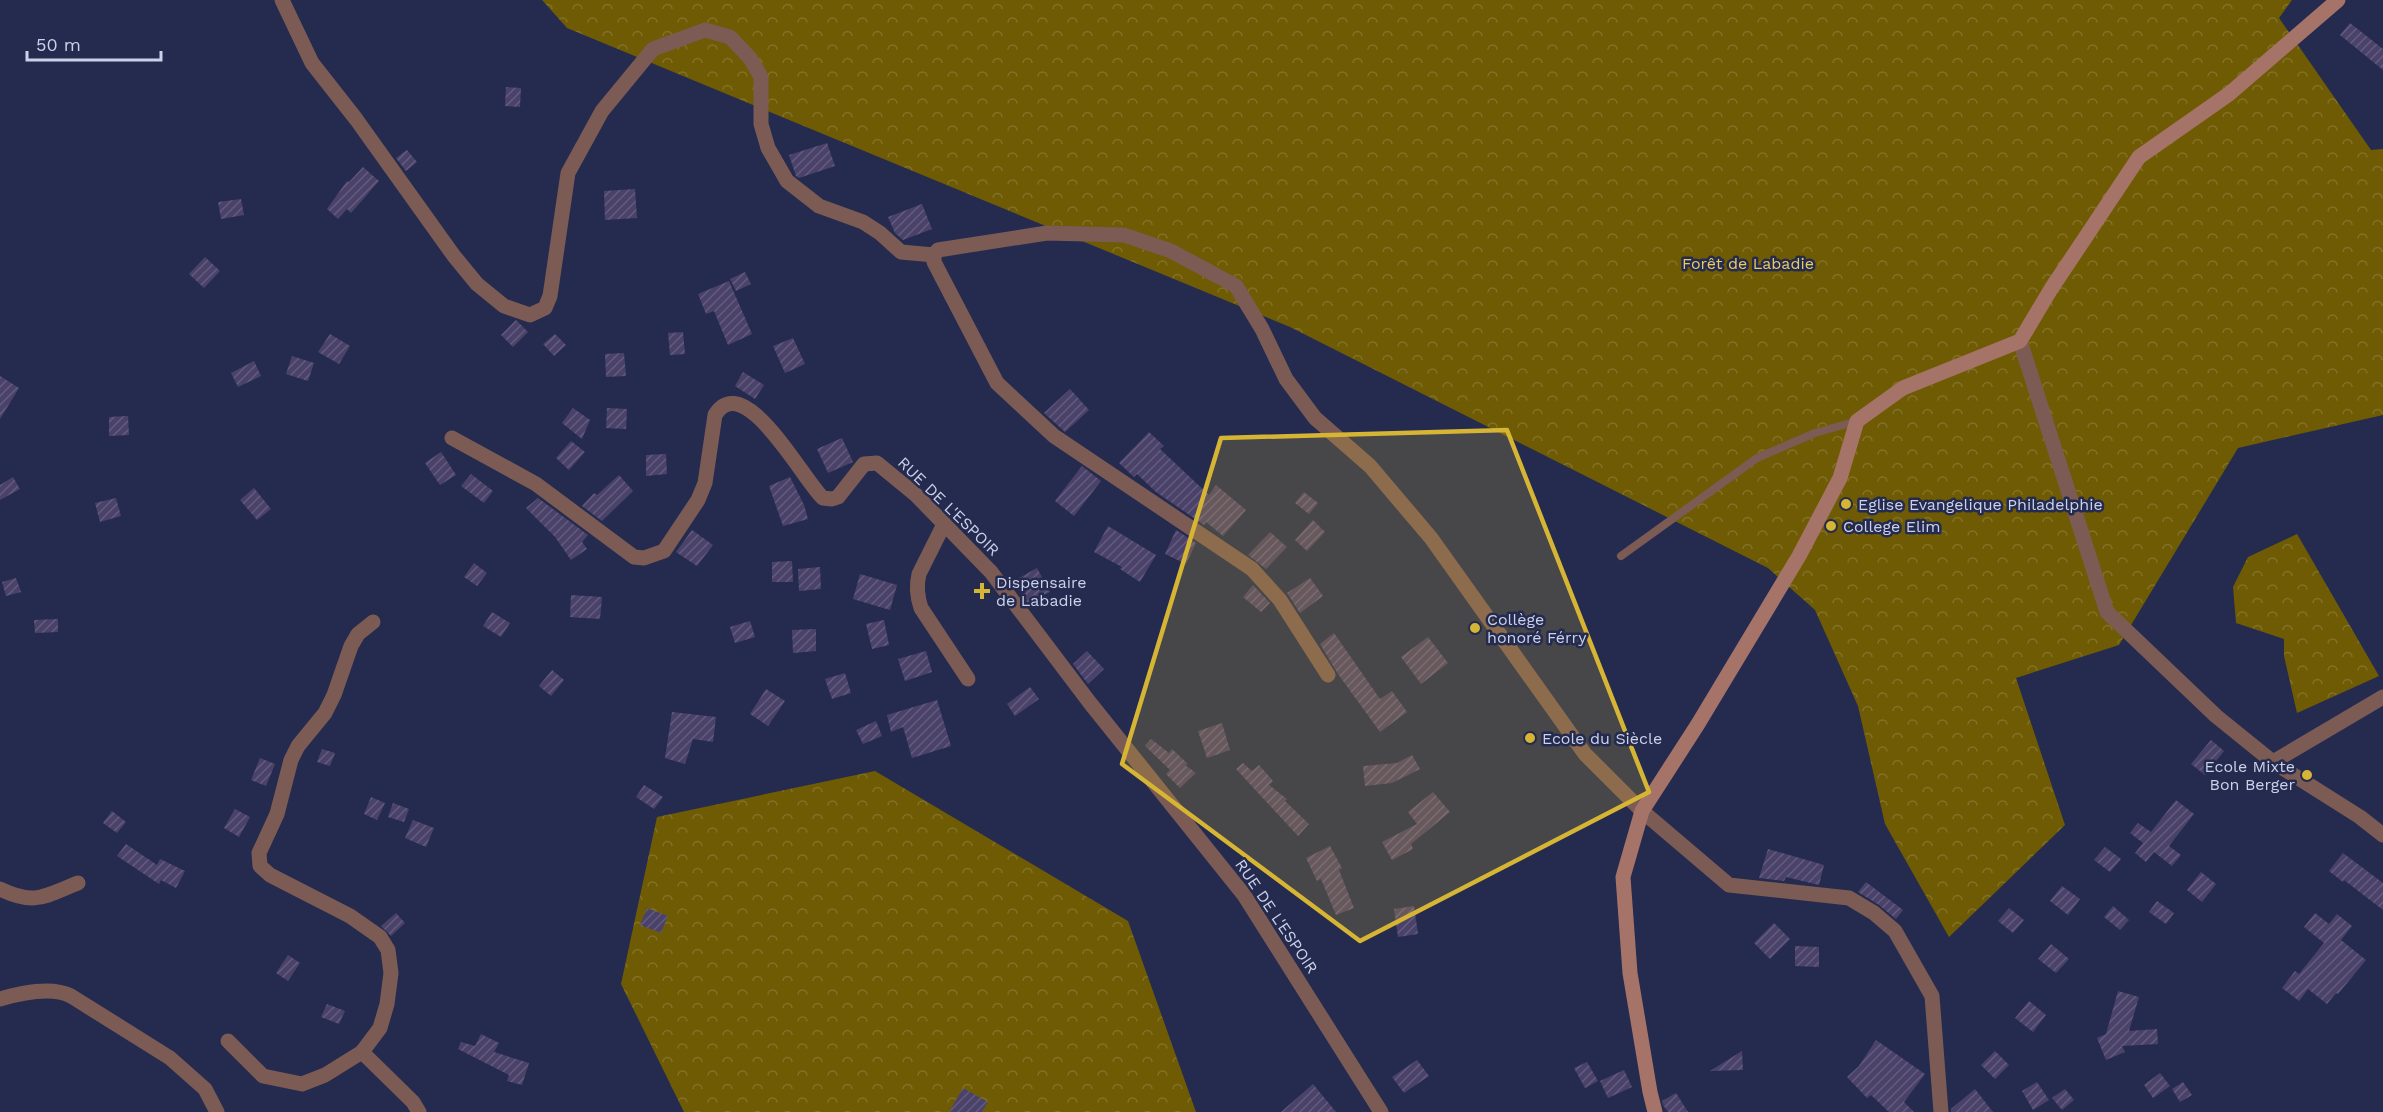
<svg xmlns="http://www.w3.org/2000/svg" width="2383" height="1112" font-family="'Work Sans',sans-serif">
	<style>
		.forest { fill: url(#forest-crowns) }
		.building { fill: url(#building-hatch) }
		.lines { fill: none; stroke-linecap: round; stroke-linejoin: round }
		.lane { stroke: #7b5b54; stroke-width: 8 }
		.street { stroke: #7b5b54; stroke-width: 15 }
		.secondary { stroke: #a57368; stroke-width: 15 }
		.marked { fill: #d6b534; fill-opacity: 0.2; stroke: #d6b534; stroke-width: 4.5; stroke-linejoin: round }
		.poi-dot { fill: #d6b534; stroke: #242b4f; stroke-width: 2 }
		.labels { text-anchor: middle; stroke-width: 5; stroke-linejoin: round; paint-order: stroke }
		.park-label { font-size: 16px; fill: #e8cb64; stroke: #242b4f }
		.poi-label { font-size: 16px; fill: #cbd1e9; stroke: #242b4f; text-anchor: start }
		.street-label { font-size: 16px; fill: #cbd1e9; stroke: #242b4f }
	</style>
	<defs>
		<pattern id="forest-crowns" width="20" height="18" patternUnits="userSpaceOnUse" patternTransform="scale(1.5)"><rect width="20" height="18" fill="#6f5b04"/><path d="M2 6a3 3 0 1 1 6 0M12 15a3 3 0 1 1 6 0" fill="none" stroke="#827229"/></pattern>
		<pattern id="building-hatch" width="6" height="6" patternUnits="userSpaceOnUse" patternTransform="scale(1.5)"><rect width="6" height="6" fill="#4b4269"/><path d="M-1 1l2-2M0 6l6-6M5 7l2-2" fill="none" stroke="#645c7e"/></pattern>
	</defs>
	<rect width="100%" height="100%" fill="#242b4f"/>
	<g class="forest">
		<polygon points="542,0 2292,0 2279,18 2371,150 2383,149 2383,415 2238,448 2119,645 2016,678 2065,825 1949,937 1885,824 1858,706 1815,610 1768,568 1290,327 567,28"/>
		<polygon points="2297,534 2379,676 2297,713 2284,656 2284,639 2236,623 2233,587 2248,557"/>
		<polygon points="875,771 1128,921 1196,1112 684,1112 621,984 657,817"/>
	</g>
	<g class="building">
		<polygon points="2350,23 2383,49 2383,70 2340,35"/>
		<polygon points="506,87 521,88 520,107 505,106"/>
		<polygon points="827,143 835,166 799,178 796,176 789,155"/>
		<polygon points="407,150 417,162 406,171 396,158"/>
		<polygon points="363,167 379,181 351,213 347,209 338,219 327,209 347,181 349,182"/>
		<polygon points="635,189 637,218 605,220 604,191"/>
		<polygon points="241,199 244,215 221,219 218,202"/>
		<polygon points="922,204 932,229 903,240 895,233 888,217"/>
		<polygon points="205,257 220,271 204,288 189,274"/>
		<polygon points="745,272 751,284 736,291 730,279"/>
		<polygon points="729,281 752,334 728,345 714,311 706,314 698,294"/>
		<polygon points="516,320 528,332 513,347 501,335"/>
		<polygon points="683,332 685,354 670,355 668,333"/>
		<polygon points="330,334 350,346 339,364 318,352"/>
		<polygon points="555,334 566,345 554,356 543,344"/>
		<polygon points="793,338 805,364 785,373 773,346"/>
		<polygon points="624,353 626,376 606,377 605,354"/>
		<polygon points="292,356 314,363 308,381 286,374"/>
		<polygon points="254,361 261,376 238,387 231,373"/>
		<polygon points="743,372 764,385 755,399 735,386"/>
		<polygon points="0,376 19,388 0,419"/>
		<polygon points="1070,389 1089,410 1065,432 1044,413"/>
		<polygon points="573,408 590,420 582,439 562,423"/>
		<polygon points="607,408 627,409 626,429 606,428"/>
		<polygon points="128,416 129,435 109,436 109,417"/>
		<polygon points="1149,432 1164,446 1160,449 1209,495 1216,485 1246,510 1223,536 1206,522 1204,525 1156,492 1137,474 1134,477 1119,463"/>
		<polygon points="842,438 853,462 828,473 817,449"/>
		<polygon points="571,441 585,452 569,470 556,458"/>
		<polygon points="441,452 456,475 440,485 425,463"/>
		<polygon points="666,454 667,474 646,476 646,455"/>
		<polygon points="1082,466 1101,481 1074,516 1055,501"/>
		<polygon points="471,474 493,491 484,503 461,486"/>
		<polygon points="619,475 633,491 602,521 582,506 594,493 597,495"/>
		<polygon points="13,477 20,489 0,500 0,485"/>
		<polygon points="790,477 804,505 808,519 783,526 769,486"/>
		<polygon points="254,488 271,509 257,520 240,500"/>
		<polygon points="1304,492 1318,503 1309,514 1295,503"/>
		<polygon points="116,498 121,516 100,522 95,503"/>
		<polygon points="538,498 588,535 582,542 587,549 571,560 555,537 526,508"/>
		<polygon points="1313,520 1325,532 1307,551 1295,540"/>
		<polygon points="1108,526 1156,555 1140,582 1120,569 1122,567 1094,552"/>
		<polygon points="692,530 713,545 697,566 676,552"/>
		<polygon points="1176,530 1196,543 1186,564 1165,554"/>
		<polygon points="1270,532 1287,547 1266,569 1248,555"/>
		<polygon points="792,561 793,582 772,582 772,562"/>
		<polygon points="474,563 487,573 477,586 464,577"/>
		<polygon points="820,567 821,589 799,591 798,569"/>
		<polygon points="1037,568 1050,592 1027,603 1014,581"/>
		<polygon points="860,574 897,585 890,610 853,599"/>
		<polygon points="16,578 21,592 6,596 2,582"/>
		<polygon points="1310,578 1323,596 1300,613 1287,593"/>
		<polygon points="1253,585 1270,603 1261,612 1243,597"/>
		<polygon points="571,595 602,597 600,619 570,617"/>
		<polygon points="492,612 510,623 501,637 483,626"/>
		<polygon points="58,619 58,632 35,633 34,620"/>
		<polygon points="884,620 889,645 872,649 866,624"/>
		<polygon points="750,621 755,637 735,643 730,627"/>
		<polygon points="816,629 816,651 793,653 792,630"/>
		<polygon points="1334,633 1380,699 1392,691 1407,712 1380,732 1338,674 1320,644"/>
		<polygon points="1428,637 1448,663 1421,684 1401,657"/>
		<polygon points="926,651 932,672 905,681 898,659"/>
		<polygon points="1087,651 1104,669 1088,684 1073,664"/>
		<polygon points="552,670 564,680 551,696 539,686"/>
		<polygon points="845,673 851,693 832,699 825,679"/>
		<polygon points="1030,687 1039,699 1015,716 1007,704"/>
		<polygon points="766,689 785,701 768,726 750,714"/>
		<polygon points="937,700 951,746 912,758 903,727 891,732 887,715"/>
		<polygon points="672,712 716,717 713,742 693,739 685,764 665,758"/>
		<polygon points="876,721 882,736 863,744 856,730"/>
		<polygon points="1222,723 1230,750 1207,758 1198,731"/>
		<polygon points="1151,739 1169,753 1172,749 1188,764 1185,765 1196,773 1180,788 1166,774 1170,770 1145,746"/>
		<polygon points="2211,740 2224,751 2205,775 2191,764"/>
		<polygon points="322,749 335,753 330,766 317,762"/>
		<polygon points="1412,755 1420,769 1392,783 1365,786 1363,766 1397,763"/>
		<polygon points="260,758 275,764 266,786 251,780"/>
		<polygon points="1243,763 1252,771 1259,765 1273,781 1269,785 1287,799 1285,801 1309,824 1298,836 1236,769"/>
		<polygon points="644,785 663,797 654,809 636,797"/>
		<polygon points="1433,792 1450,812 1411,844 1413,849 1392,860 1382,842 1417,824 1408,812"/>
		<polygon points="371,797 385,803 377,820 364,814"/>
		<polygon points="2176,800 2194,814 2169,846 2181,855 2172,866 2154,852 2146,862 2135,853 2143,843 2130,833 2138,823 2151,832"/>
		<polygon points="393,803 409,809 404,822 388,817"/>
		<polygon points="235,809 250,817 239,837 224,828"/>
		<polygon points="112,811 126,822 117,833 103,823"/>
		<polygon points="413,820 434,828 426,847 405,838"/>
		<polygon points="126,844 157,865 160,859 185,871 176,888 161,880 159,884 117,856"/>
		<polygon points="1330,846 1342,868 1339,870 1354,908 1336,915 1321,879 1317,881 1306,858"/>
		<polygon points="2105,847 2121,859 2110,872 2094,860"/>
		<polygon points="1768,849 1824,865 1819,885 1786,877 1784,881 1759,878"/>
		<polygon points="2343,853 2383,883 2383,910 2344,880 2343,882 2329,871"/>
		<polygon points="2201,872 2216,884 2202,902 2187,890"/>
		<polygon points="1866,882 1903,910 1896,919 1879,905 1858,892"/>
		<polygon points="2062,886 2080,899 2068,915 2050,901"/>
		<polygon points="2157,901 2174,913 2166,924 2149,912"/>
		<polygon points="1414,906 1418,934 1398,937 1394,909"/>
		<polygon points="2113,906 2129,920 2120,930 2104,917"/>
		<polygon points="647,908 668,916 661,933 640,925"/>
		<polygon points="2009,908 2024,920 2013,933 1998,921"/>
		<polygon points="396,913 405,923 391,936 381,926"/>
		<polygon points="2315,913 2329,924 2337,914 2352,926 2341,940 2366,960 2338,994 2336,993 2327,1004 2308,989 2299,1001 2282,988 2295,971 2299,974 2324,943 2304,927"/>
		<polygon points="1774,923 1790,939 1770,959 1754,943"/>
		<polygon points="2051,944 2069,959 2056,973 2038,959"/>
		<polygon points="1795,946 1819,947 1819,967 1795,966"/>
		<polygon points="288,955 300,963 288,981 276,973"/>
		<polygon points="2118,991 2139,997 2129,1031 2157,1029 2158,1044 2122,1046 2125,1052 2106,1060 2097,1038 2106,1034"/>
		<polygon points="2029,1001 2046,1015 2033,1032 2015,1018"/>
		<polygon points="327,1004 345,1011 339,1024 321,1017"/>
		<polygon points="481,1034 499,1043 494,1052 529,1063 522,1085 507,1081 509,1075 458,1049 461,1042 475,1046"/>
		<polygon points="1876,1040 1925,1074 1904,1102 1914,1112 1889,1112 1871,1095 1867,1098 1847,1077 1859,1066"/>
		<polygon points="1742,1051 1743,1070 1710,1071"/>
		<polygon points="1995,1051 2009,1065 1995,1079 1981,1065"/>
		<polygon points="1417,1060 1429,1076 1404,1093 1392,1077"/>
		<polygon points="1587,1062 1598,1081 1585,1088 1574,1068"/>
		<polygon points="1624,1070 1632,1087 1608,1098 1600,1081"/>
		<polygon points="2160,1073 2170,1086 2153,1098 2144,1085"/>
		<polygon points="2037,1082 2049,1100 2033,1110 2022,1091"/>
		<polygon points="2183,1082 2192,1095 2180,1102 2172,1089"/>
		<polygon points="1313,1084 1336,1112 1281,1112"/>
		<polygon points="963,1088 988,1102 982,1112 949,1112"/>
		<polygon points="1975,1089 1993,1112 1951,1112 1951,1109"/>
		<polygon points="2065,1089 2074,1100 2062,1110 2052,1098"/>
		<polygon points="1676,1093 1688,1112 1668,1112 1663,1105 1662,1101"/>
	</g>
	<g class="lines">
		<polyline class="lane" points="1621,556 1757,458 1815,433 1857,421"/>
		<g class="street">
			<polyline points="282,0 312,63 356,119 454,256 477,284 504,306 530,315 545,308 550,296 568,173 602,111 653,49 705,30 730,37 750,58 761,77 761,124 768,148 787,181 819,206 863,222 880,233 901,252 934,255"/>
			<polyline points="2020,341 2107,612 2216,716 2273,762 2360,817 2383,835"/>
			<path d="M452,438l84,46 98,73 10,1 20,-7 34,-51 7,-17 10,-68c29,-48 90,68 108,83l9,1 6,-2 26,-33 13,-1 39,32 75,77 99,131 154,192 137,217"/>
			<path d="M944,524l-25,50c-3,12 -2,22 2,34l47,71"/>
			<polyline points="1328,675 1280,600 1252,569 1054,436 997,383 934,262 934,255 938,250 1047,233 1124,235 1171,251 1236,286 1262,329 1286,379 1315,418 1370,466 1431,538 1585,754 1642,811 1729,885 1849,898 1874,913 1895,931 1932,996 1941,1112"/>
			<polyline points="2273,762 2383,697"/>
			<path d="M0,889c35,17 45,7 78,-6"/>
			<path d="M0,999c21,-6 51,-13 71,-3l99,62 35,31 12,23"/>
			<polyline points="228,1041 263,1076 302,1084 325,1075 362,1052 380,1028 387,1004 391,973 388,950 380,937 350,916 270,875 260,866 259,853 277,814 291,760 298,746 325,713 334,695 351,646 358,634 373,622"/>
			<polyline points="362,1052 413,1102 419,1112"/>
		</g>
		<polyline class="secondary" points="1655,1112 1650,1092 1630,973 1623,877 1642,811 1698,724 1799,556 1840,478 1857,421 1903,388 2020,341 2051,289 2139,157 2229,94 2338,0"/>
	</g>
	<path class="marked" d="M1507,430l142,362 -289,149 -238,-177 99,-326z"/>
	<g class="poi-dot">
		<circle cx="1846" cy="504" r="6"/>
		<circle cx="1831" cy="526" r="6"/>
		<path d="M979 582h6v6h6v6h-6v6h-6v-6h-6v-6h6z"/>
		<circle cx="1475" cy="628" r="6"/>
		<circle cx="1530" cy="738" r="6"/>
		<circle cx="2307" cy="775" r="6"/>
	</g>
	<g class="labels">
		<g class="park-label">
			<text x="1748" y="269">Forêt de Labadie</text>
		</g>
		<g class="poi-label">
			<text x="1858" y="510">Eglise Evangelique Philadelphie</text>
			<text x="1843" y="532">College Elim</text>
			<text x="996" y="588">Dispensaire<tspan x="996" dy="18">de Labadie</tspan></text>
			<text x="1487" y="625">Collège<tspan x="1487" dy="18">honoré Férry</tspan></text>
			<text x="1542" y="744">Ecole du Siècle</text>
			<text x="2295" y="772" text-anchor="end">Ecole Mixte<tspan x="2295" dy="18">Bon Berger</tspan></text>
		</g>
		<g class="street-label">
			<text transform="translate(949 506) rotate(44)" y="6">RUE DE L'ESPOIR</text>
			<text transform="translate(1277 916) rotate(56)" y="6">RUE DE L'ESPOIR</text>
		</g>
	</g>
	<path d="M27 51v9h134v-9" fill="none" stroke="#cbd1e9" stroke-width="3"/>
	<text x="36" y="51" font-size="18" fill="#cbd1e9" stroke="#242b4f" stroke-width="4.5" paint-order="stroke">50 m</text>
</svg>
